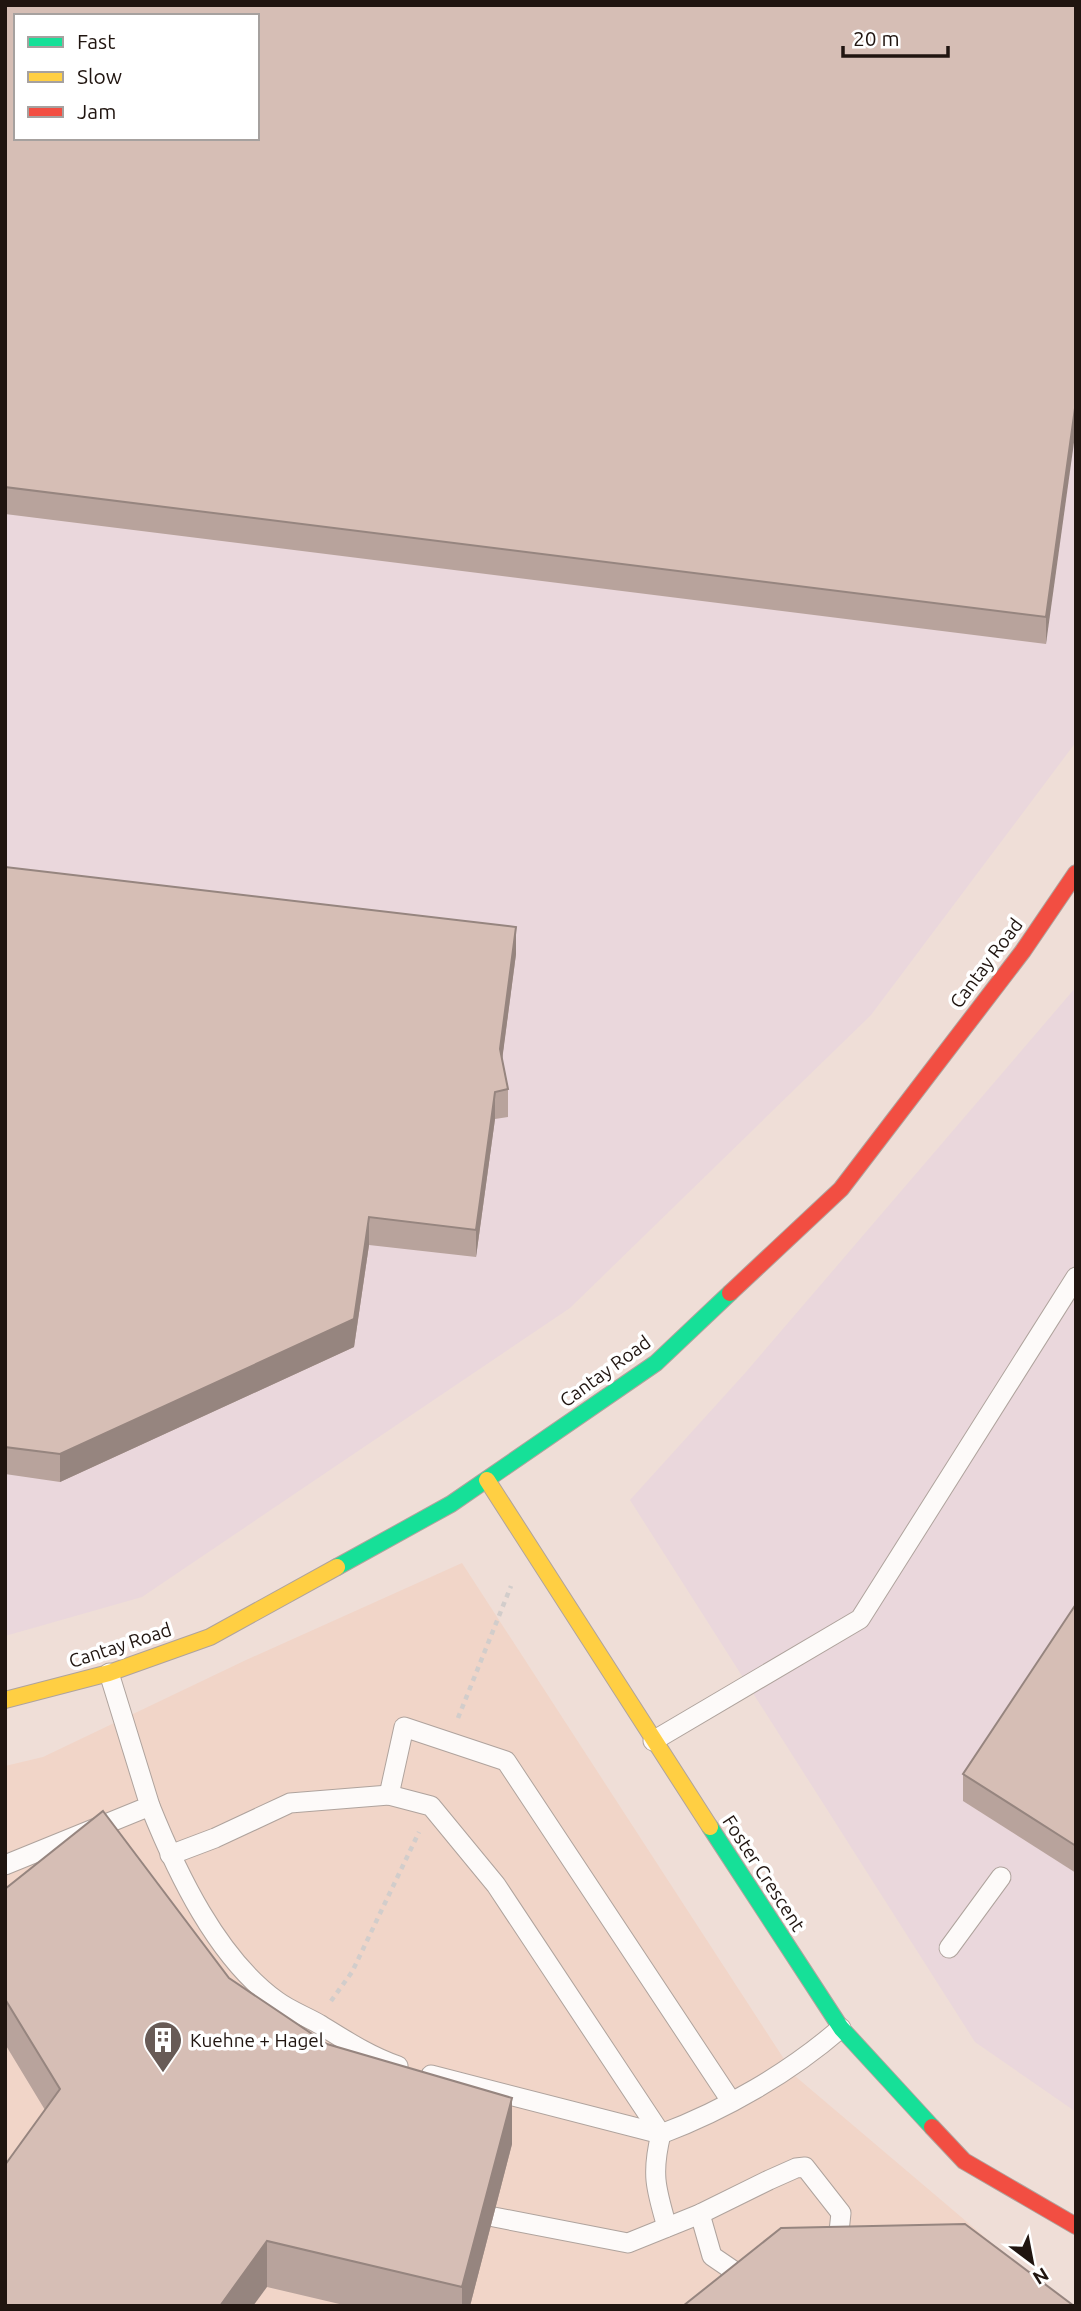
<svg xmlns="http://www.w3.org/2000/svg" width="1081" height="2311" font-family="Ubuntu,sans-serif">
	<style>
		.built { fill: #f1d5c8 }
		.industrial { fill: #ead7dc; fill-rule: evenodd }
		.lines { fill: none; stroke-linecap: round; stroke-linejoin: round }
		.lane-casing { stroke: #afa39d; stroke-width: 21 }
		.fast-casing { stroke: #afa39d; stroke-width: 18 }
		.slow-casing { stroke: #afa39d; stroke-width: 18 }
		.jam-casing { stroke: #afa39d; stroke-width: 18 }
		.path { stroke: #d2cdcb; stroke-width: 4.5; stroke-dasharray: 5 5; stroke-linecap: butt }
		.lane { stroke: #fdfaf9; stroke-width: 19 }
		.fast { stroke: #16e098; stroke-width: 16 }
		.slow { stroke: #ffcf43; stroke-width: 16 }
		.jam { stroke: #f24e42; stroke-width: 16 }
		.wall { fill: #b8a39c }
		.shaded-wall { fill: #96857f }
		.building { fill: #d6beb5; stroke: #96857f; stroke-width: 2; fill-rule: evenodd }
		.labels { text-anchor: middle; stroke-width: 7; stroke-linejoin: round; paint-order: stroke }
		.street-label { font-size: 19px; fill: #201510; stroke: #fff }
		.poi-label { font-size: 19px; fill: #201510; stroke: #fff; text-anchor: start }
	</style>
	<rect width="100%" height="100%" fill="#efded7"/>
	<polygon class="built" points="462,1563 795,2076 1066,2306 5,2306 5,1766 43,1757 246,1660"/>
	<g class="industrial">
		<path d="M5,5h1071v737l-205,273 -301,293 -428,289 -137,39zM16,16h241v122h-241z"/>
		<polygon points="1076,987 1076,2112 975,2042 630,1500 746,1372"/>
	</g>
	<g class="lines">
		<defs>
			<g id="lane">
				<polyline points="653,1741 860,1619 1076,1277"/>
				<polyline points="389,1795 404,1727 506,1761 731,2101"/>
				<path d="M150,1806c27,67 67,152 127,195 12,9 28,15 42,23 26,16 50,32 79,42"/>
				<polyline points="170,1855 215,1838 290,1803 389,1795 431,1806 496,1885 661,2134"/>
				<polyline points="5,1865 150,1806 109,1673"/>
				<polyline points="949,1948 1001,1877"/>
				<polyline points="431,2075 661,2134"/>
				<polyline points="700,2214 712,2256 750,2282"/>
				<polyline points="494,2217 628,2243 700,2214 769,2180 796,2168 805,2167 841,2213 837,2250"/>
				<path d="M667,2227c-11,-38 -16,-53 -6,-93 64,-24 128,-61 180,-106"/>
			</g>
			<g id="fast">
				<polyline points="337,1567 451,1504 656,1363 730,1293"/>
				<polyline points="710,1827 841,2028 932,2127"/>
			</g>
			<g id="slow">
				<polyline points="487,1480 710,1827"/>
				<polyline points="5,1700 109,1673 210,1637 337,1567"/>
			</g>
			<g id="jam">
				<polyline points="730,1293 841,1189 1023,951 1076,873"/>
				<polyline points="932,2127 964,2161 1076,2226"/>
			</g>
		</defs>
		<use href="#lane" class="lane-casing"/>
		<use href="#fast" class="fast-casing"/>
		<use href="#slow" class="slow-casing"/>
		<use href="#jam" class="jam-casing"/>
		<g class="path">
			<polyline points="458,1718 511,1586"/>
			<polyline points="331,2001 352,1972 419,1832"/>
		</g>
		<use href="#lane" class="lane"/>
		<use href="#fast" class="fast"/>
		<use href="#slow" class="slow"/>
		<use href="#jam" class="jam"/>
	</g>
	<g class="wall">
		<polygon points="5,5 1076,5 1046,644 5,514"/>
		<polygon points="5,867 516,954 502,1059 508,1089 508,1117 495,1119 476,1257 369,1245 354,1347 60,1482 5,1474"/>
		<polygon points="1076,1604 1076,1873 963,1801 963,1774"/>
		<polygon points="5,1889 229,1978 327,2044 512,2144 470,2306 348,2306 267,2287 45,2110 5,2044"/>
	</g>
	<g class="shaded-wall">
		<polygon points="1076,401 1076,428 1046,644 1046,617"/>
		<polygon points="516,927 516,954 500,1076 500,1049"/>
		<polygon points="495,1092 495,1119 476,1257 476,1230"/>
		<polygon points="369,1217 369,1245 354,1347 60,1482 60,1454"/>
		<polygon points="512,2098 512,2144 470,2306 462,2306 462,2287"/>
		<polygon points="267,2241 267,2287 253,2306 220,2306"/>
	</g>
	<g class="building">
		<path d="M5,5h1071v396l-30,216 -1041,-130zM16,16h241v122h-241z"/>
		<polygon points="5,867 516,927 500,1049 508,1089 495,1092 476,1230 369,1217 354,1319 60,1454 5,1447"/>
		<polygon points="1076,1604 1076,1846 963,1774"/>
		<polygon points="103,1811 229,1978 327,2044 512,2098 462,2287 267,2241 220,2306 5,2306 5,2165 60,2089 5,1999 5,1889"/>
		<polygon points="965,2224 1074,2306 683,2306 781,2228"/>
	</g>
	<defs>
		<symbol id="building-pin" viewBox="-11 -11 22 30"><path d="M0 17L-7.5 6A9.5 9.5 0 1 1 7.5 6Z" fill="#685b56" stroke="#fff"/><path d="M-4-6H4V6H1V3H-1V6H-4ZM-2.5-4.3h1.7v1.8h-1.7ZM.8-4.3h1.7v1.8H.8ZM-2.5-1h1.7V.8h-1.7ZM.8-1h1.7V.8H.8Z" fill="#fff"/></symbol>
	</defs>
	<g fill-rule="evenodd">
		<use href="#building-pin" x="141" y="2018" width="44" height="60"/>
	</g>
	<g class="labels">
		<g class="street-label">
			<text transform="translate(986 963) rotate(-53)" y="7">Cantay Road</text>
			<text transform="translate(605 1371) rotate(-36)" y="7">Cantay Road</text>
			<text transform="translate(120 1645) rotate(-18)" y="7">Cantay Road</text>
			<text transform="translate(764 1873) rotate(57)" y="7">Foster Crescent</text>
		</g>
		<g class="poi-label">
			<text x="190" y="2047">Kuehne + Hagel</text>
		</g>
	</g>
	<rect width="1081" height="2311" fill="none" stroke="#201510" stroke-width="14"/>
	<rect x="14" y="14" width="245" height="126" fill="#ffffff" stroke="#a6a19f" stroke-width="2"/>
	<rect x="28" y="37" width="35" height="10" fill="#16e098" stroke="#a6a19f" stroke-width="2"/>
	<text x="77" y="49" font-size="21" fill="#201510">Fast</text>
	<rect x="28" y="72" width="35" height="10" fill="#ffcf43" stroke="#a6a19f" stroke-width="2"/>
	<text x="77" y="84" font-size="21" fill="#201510">Slow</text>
	<rect x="28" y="107" width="35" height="10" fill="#f24e42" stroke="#a6a19f" stroke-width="2"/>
	<text x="77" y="119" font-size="21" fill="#201510">Jam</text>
	<g transform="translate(1032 2262) rotate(148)" stroke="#ffffff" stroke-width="5" paint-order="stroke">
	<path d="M0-5L12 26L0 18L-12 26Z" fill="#201510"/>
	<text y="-10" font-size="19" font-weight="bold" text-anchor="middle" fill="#201510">N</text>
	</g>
	<path d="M843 46v10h105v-10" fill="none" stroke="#201510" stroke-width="3.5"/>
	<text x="853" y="46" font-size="21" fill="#201510" stroke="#ffffff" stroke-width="5" paint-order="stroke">20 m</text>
</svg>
